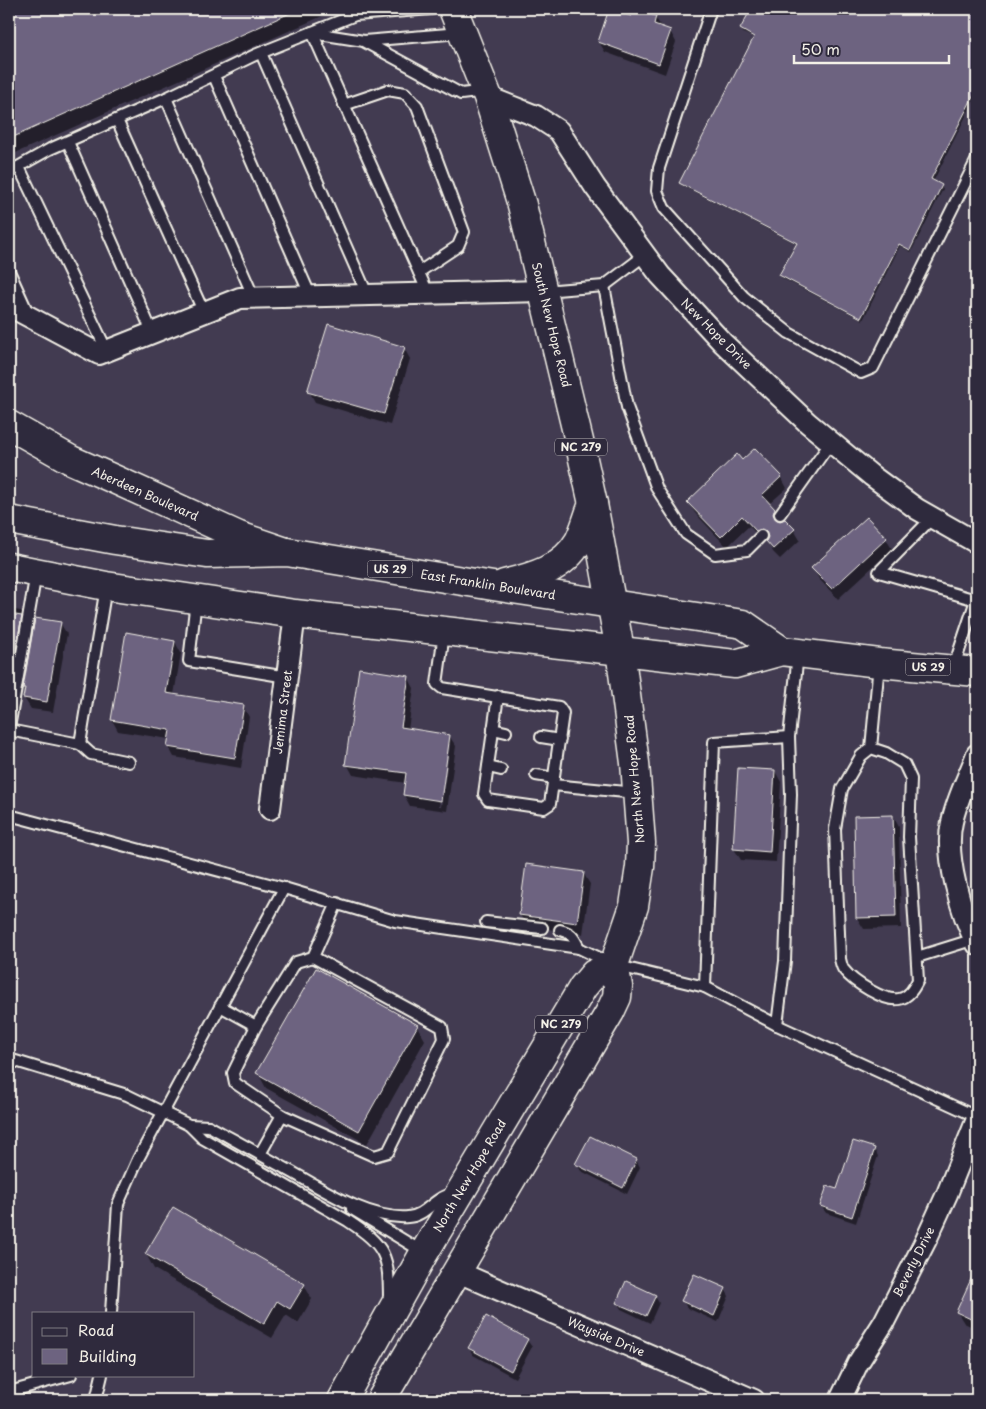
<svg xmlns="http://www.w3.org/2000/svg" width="986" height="1409" font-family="'Playpen Sans',sans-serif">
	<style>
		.shadow { fill: #0007; fill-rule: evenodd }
		.building { fill: #6d6380; stroke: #f4f1e8 }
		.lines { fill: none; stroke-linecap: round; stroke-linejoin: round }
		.lane-casing { stroke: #f4f1e8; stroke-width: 14 }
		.street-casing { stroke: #f4f1e8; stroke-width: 24 }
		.secondary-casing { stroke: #f4f1e8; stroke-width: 31 }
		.primary-casing { stroke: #f4f1e8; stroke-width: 31 }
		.lane { stroke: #2f2a3d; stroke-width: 10 }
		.street { stroke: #2f2a3d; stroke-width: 20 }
		.secondary { stroke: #2f2a3d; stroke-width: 28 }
		.primary { stroke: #2f2a3d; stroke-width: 28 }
		.labels { text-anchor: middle; stroke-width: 5; stroke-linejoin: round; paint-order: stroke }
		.shield { fill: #2f2a3d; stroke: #b9b5b5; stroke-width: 1 }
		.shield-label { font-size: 11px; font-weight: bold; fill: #f4f1e8 }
		.street-label { font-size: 12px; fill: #f4f1e8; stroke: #2f2a3d }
	</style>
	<rect width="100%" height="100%" fill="#423b51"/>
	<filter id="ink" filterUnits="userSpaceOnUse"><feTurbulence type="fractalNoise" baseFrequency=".02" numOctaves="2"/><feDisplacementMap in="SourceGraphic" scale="10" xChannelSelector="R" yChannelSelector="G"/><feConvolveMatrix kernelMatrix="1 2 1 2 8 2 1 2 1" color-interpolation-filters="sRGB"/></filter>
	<g filter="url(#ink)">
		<g class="shadow">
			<polygon points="9,9 338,9 9,156"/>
			<polygon points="752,9 977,9 977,94 933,182 941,186 943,189 911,252 900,246 863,320 782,278 780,275 797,244 683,186 681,183 755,38 743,33 742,29"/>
			<polygon points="632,17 655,17 662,28 670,31 676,42 665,74 605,52 599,42"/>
			<polygon points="404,348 410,359 390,425 315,402 309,391"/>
			<polygon points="742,462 781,477 787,488 769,504 781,522 794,530 800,540 780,559 773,552 767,540 763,541 749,526 727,547 695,513 688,502"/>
			<polygon points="886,539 892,549 838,599 819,579 813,568"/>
			<polygon points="9,609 21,611 27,622 15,695 9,694"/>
			<polygon points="60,623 67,634 53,712 31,709 24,698 26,690 24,687"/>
			<polygon points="175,642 181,653 174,695 243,706 249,717 241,768 174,757 168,746 169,739 118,731 112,720"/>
			<path d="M408,677l6,11 -6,42 41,6 7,10 -9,65 -37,-5 -6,-11 2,-12 -53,-8 -6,-11zM448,744h2l-9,63h-2z"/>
			<polygon points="775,771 781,782 776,862 741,860 734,849"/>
			<polygon points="893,816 899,827 901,928 864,929 857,918"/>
			<polygon points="583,873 590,884 583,934 527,926 520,915"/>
			<polygon points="417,1026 425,1040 367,1144 266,1088 258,1073"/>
			<polygon points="874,1149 878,1156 856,1223 826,1213 821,1206 838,1190"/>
			<polygon points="636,1160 640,1167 627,1194 581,1171 577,1164"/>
			<polygon points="146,1254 304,1285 312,1299 298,1323 286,1315 272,1338 154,1269"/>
			<polygon points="977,1269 977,1329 964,1323 957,1312"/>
			<polygon points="725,1289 729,1296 718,1322 687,1308 683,1301"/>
			<polygon points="655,1296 659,1303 650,1323 621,1309 617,1302"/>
			<polygon points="527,1340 532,1347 515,1378 473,1355 469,1348"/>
			<polygon points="529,1391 551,1400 525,1400"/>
		</g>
		<g class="building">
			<polygon points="9,9 299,9 9,139"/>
			<polygon points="609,9 631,16 634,9 656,16 654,24 671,30 659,64 598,42"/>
			<polygon points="751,9 977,9 977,89 931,179 942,185 910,250 899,244 861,318 779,275 797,243 679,183 754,37 740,29"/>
			<polygon points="328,324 405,347 384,414 307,392"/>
			<polygon points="755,448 782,476 762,495 775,509 773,514 776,519 780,521 785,519 795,529 773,549 766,541 768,537 766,532 762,529 756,531 742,516 721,537 687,502 737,454 742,460"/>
			<polygon points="867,517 887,538 832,589 811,568"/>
			<polygon points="9,614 22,616 9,685"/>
			<polygon points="35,618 61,622 47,702 23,698 25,688 23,688"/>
			<polygon points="126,632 175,641 166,693 244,705 235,758 167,747 170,730 111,720"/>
			<polygon points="359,668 409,676 401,727 450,735 441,801 403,795 406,773 345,765"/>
			<polygon points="738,768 775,770 770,852 733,849"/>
			<polygon points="893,815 896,917 856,918 854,816"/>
			<polygon points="526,864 584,872 577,923 519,915"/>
			<polygon points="316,968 418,1025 359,1131 256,1073"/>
			<polygon points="590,1136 637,1159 623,1188 575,1164"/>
			<polygon points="853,1141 875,1148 852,1217 820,1206 827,1186 837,1189"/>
			<polygon points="173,1207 305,1284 290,1309 277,1301 264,1324 145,1254"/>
			<polygon points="977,1266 977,1322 956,1312"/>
			<polygon points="694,1274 726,1288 714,1316 681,1301"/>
			<polygon points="626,1281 656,1295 646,1316 616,1303"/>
			<polygon points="486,1316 528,1339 511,1371 468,1348"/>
		</g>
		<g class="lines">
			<defs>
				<g id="lane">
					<polyline points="711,9 659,168 657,191 664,208 744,297 789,333 861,373 873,368 977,159"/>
					<polyline points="312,32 428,293"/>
					<polyline points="313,33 364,41 460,33"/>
					<polyline points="365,42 461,94 485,91"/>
					<polyline points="261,53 367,294"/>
					<polyline points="214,76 311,297"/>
					<polyline points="166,98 254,298"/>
					<polyline points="344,105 388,90 405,93 417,106 464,232 458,246 419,272"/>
					<polyline points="117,120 204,313"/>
					<polyline points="68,142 153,334"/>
					<polyline points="19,167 107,351"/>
					<polyline points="9,172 50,149 166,98 255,55 355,15 432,9"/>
					<polyline points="9,271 28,313"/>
					<polyline points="604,286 627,407 657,489 686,534 715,554 747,550 761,536"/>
					<polyline points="544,291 604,286 645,255"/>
					<polyline points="780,514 831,442"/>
					<polyline points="932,518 879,572 976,600 953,669"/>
					<polyline points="196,600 189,661 287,677"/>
					<polyline points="444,633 437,684 442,688 559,707 563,713 550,804 544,808 488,800 484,794 498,696"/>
					<polyline points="9,728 36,573"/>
					<polyline points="493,729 506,732"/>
					<polyline points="9,730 80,744 106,587"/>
					<polyline points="541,737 560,740"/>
					<polyline points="80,744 91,754 129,762"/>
					<path d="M871,748l15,5 18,11 7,15 -2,58 9,143c-4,8 -9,17 -19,19 -14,3 -46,-17 -55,-29 -2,-2 -3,-7 -4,-11l-5,-130 7,-40 19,-33 10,-8 8,-84"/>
					<polyline points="488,767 501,770"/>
					<polyline points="536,775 554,778"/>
					<polyline points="553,785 636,793"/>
					<polyline points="9,815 284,888"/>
					<polyline points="486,922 542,928"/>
					<path d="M560,930c12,3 14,8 19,18"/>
					<polyline points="917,957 975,939"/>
					<polyline points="705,987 714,742 789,737"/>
					<polyline points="220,1006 256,1026 296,962 313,957"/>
					<polyline points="777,1025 977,1117"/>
					<polyline points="256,1026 233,1073 235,1083 282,1115"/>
					<path d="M9,1059l118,36 62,30 13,13 146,83c38,25 41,35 41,79"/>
					<path d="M189,1125l20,1c27,15 55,31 83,46 32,18 77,48 116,45 19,-1 27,-22 46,-23"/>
					<polyline points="260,1154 282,1115 374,1156 388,1152 444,1039 442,1027 313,957 337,903"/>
					<polyline points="352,1209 423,1252"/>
					<polyline points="111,1313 118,1204 138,1159 284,888 395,921 579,948 614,965 705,987 777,1025 785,961 791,794 789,737 798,654"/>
					<polyline points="9,1392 71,1375"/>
					<polyline points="96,1400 102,1375"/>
				</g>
				<g id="street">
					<polyline points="488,97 536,116 559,131 595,187 660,275 723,343 808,423 872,476 917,509 977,543"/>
					<polyline points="9,306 99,354 240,298 543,291"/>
					<path d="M977,754c-8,22 -20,44 -25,68 -8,33 9,92 25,122"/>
					<polyline points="270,809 295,614"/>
					<polyline points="458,1272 754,1400"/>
					<polyline points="840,1400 858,1363 884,1322 926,1240 947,1194 977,1119"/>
				</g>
				<polyline id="secondary" points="9,425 71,460 116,480 239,536 283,551"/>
				<g id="primary">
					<polyline points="9,520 115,540 207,554 287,552 493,586 743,624 782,651"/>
					<polyline points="9,567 106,586 295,614 735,664 782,651 879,663 977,672"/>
					<path d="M504,584c29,-7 59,-15 75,-43 6,-12 9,-25 14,-37"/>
					<polyline points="342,1400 424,1253 583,987 594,974 614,965"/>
					<polyline points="381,1400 610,1012 617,997 618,986 614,965 634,906 640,867 641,843 635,763 620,650 593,504 579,441 522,205 488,97 453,9"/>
				</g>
			</defs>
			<use href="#lane" class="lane-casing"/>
			<use href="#street" class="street-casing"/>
			<use href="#secondary" class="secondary-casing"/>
			<use href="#primary" class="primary-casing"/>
			<use href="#lane" class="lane"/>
			<use href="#street" class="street"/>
			<use href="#secondary" class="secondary"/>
			<use href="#primary" class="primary"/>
		</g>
	</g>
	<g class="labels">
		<g class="shield">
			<rect x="555" y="438.5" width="52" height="17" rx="4"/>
			<rect x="367.5" y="560.5" width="45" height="17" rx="4"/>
			<rect x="905.5" y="658.5" width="45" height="17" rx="4"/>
			<rect x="535" y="1015.5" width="52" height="17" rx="4"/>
		</g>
		<g class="shield-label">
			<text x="581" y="451">NC 279</text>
			<text x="390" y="573">US 29</text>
			<text x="928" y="671">US 29</text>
			<text x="561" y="1028">NC 279</text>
		</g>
		<g class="street-label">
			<text transform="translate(551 325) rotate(76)" y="4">South New Hope Road</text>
			<text transform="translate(716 334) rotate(45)" y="4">New Hope Drive</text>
			<text transform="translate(145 494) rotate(24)" y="4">Aberdeen Boulevard</text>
			<text transform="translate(488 585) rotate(9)" y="4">East Franklin Boulevard</text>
			<text transform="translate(283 712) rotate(-83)" y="4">Jemima Street</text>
			<text transform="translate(635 779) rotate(-95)" y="4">North New Hope Road</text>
			<text transform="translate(470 1176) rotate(-59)" y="4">North New Hope Road</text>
			<text transform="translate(914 1262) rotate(-63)" y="4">Beverly Drive</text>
			<text transform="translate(606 1337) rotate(23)" y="4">Wayside Drive</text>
		</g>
	</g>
	<rect width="986" height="1409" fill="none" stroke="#2f2a3d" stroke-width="30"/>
	<rect x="15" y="15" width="956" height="1379" fill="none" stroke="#f4f1e8" stroke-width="2" filter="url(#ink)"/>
	<rect x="32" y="1312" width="162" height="65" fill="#2f2a3d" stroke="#7e7a81"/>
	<rect x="42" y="1328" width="25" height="8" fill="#2f2a3d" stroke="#7e7a81"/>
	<text x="78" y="1336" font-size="15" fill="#f4f1e8">Road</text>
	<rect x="42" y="1349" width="25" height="15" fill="#6d6380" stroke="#7e7a81"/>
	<text x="78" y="1362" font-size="15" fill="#f4f1e8">Building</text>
	<path d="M794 55v8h155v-8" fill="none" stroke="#f4f1e8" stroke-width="2.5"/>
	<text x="801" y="55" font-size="15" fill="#f4f1e8" stroke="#2f2a3d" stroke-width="4" paint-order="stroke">50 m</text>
</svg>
